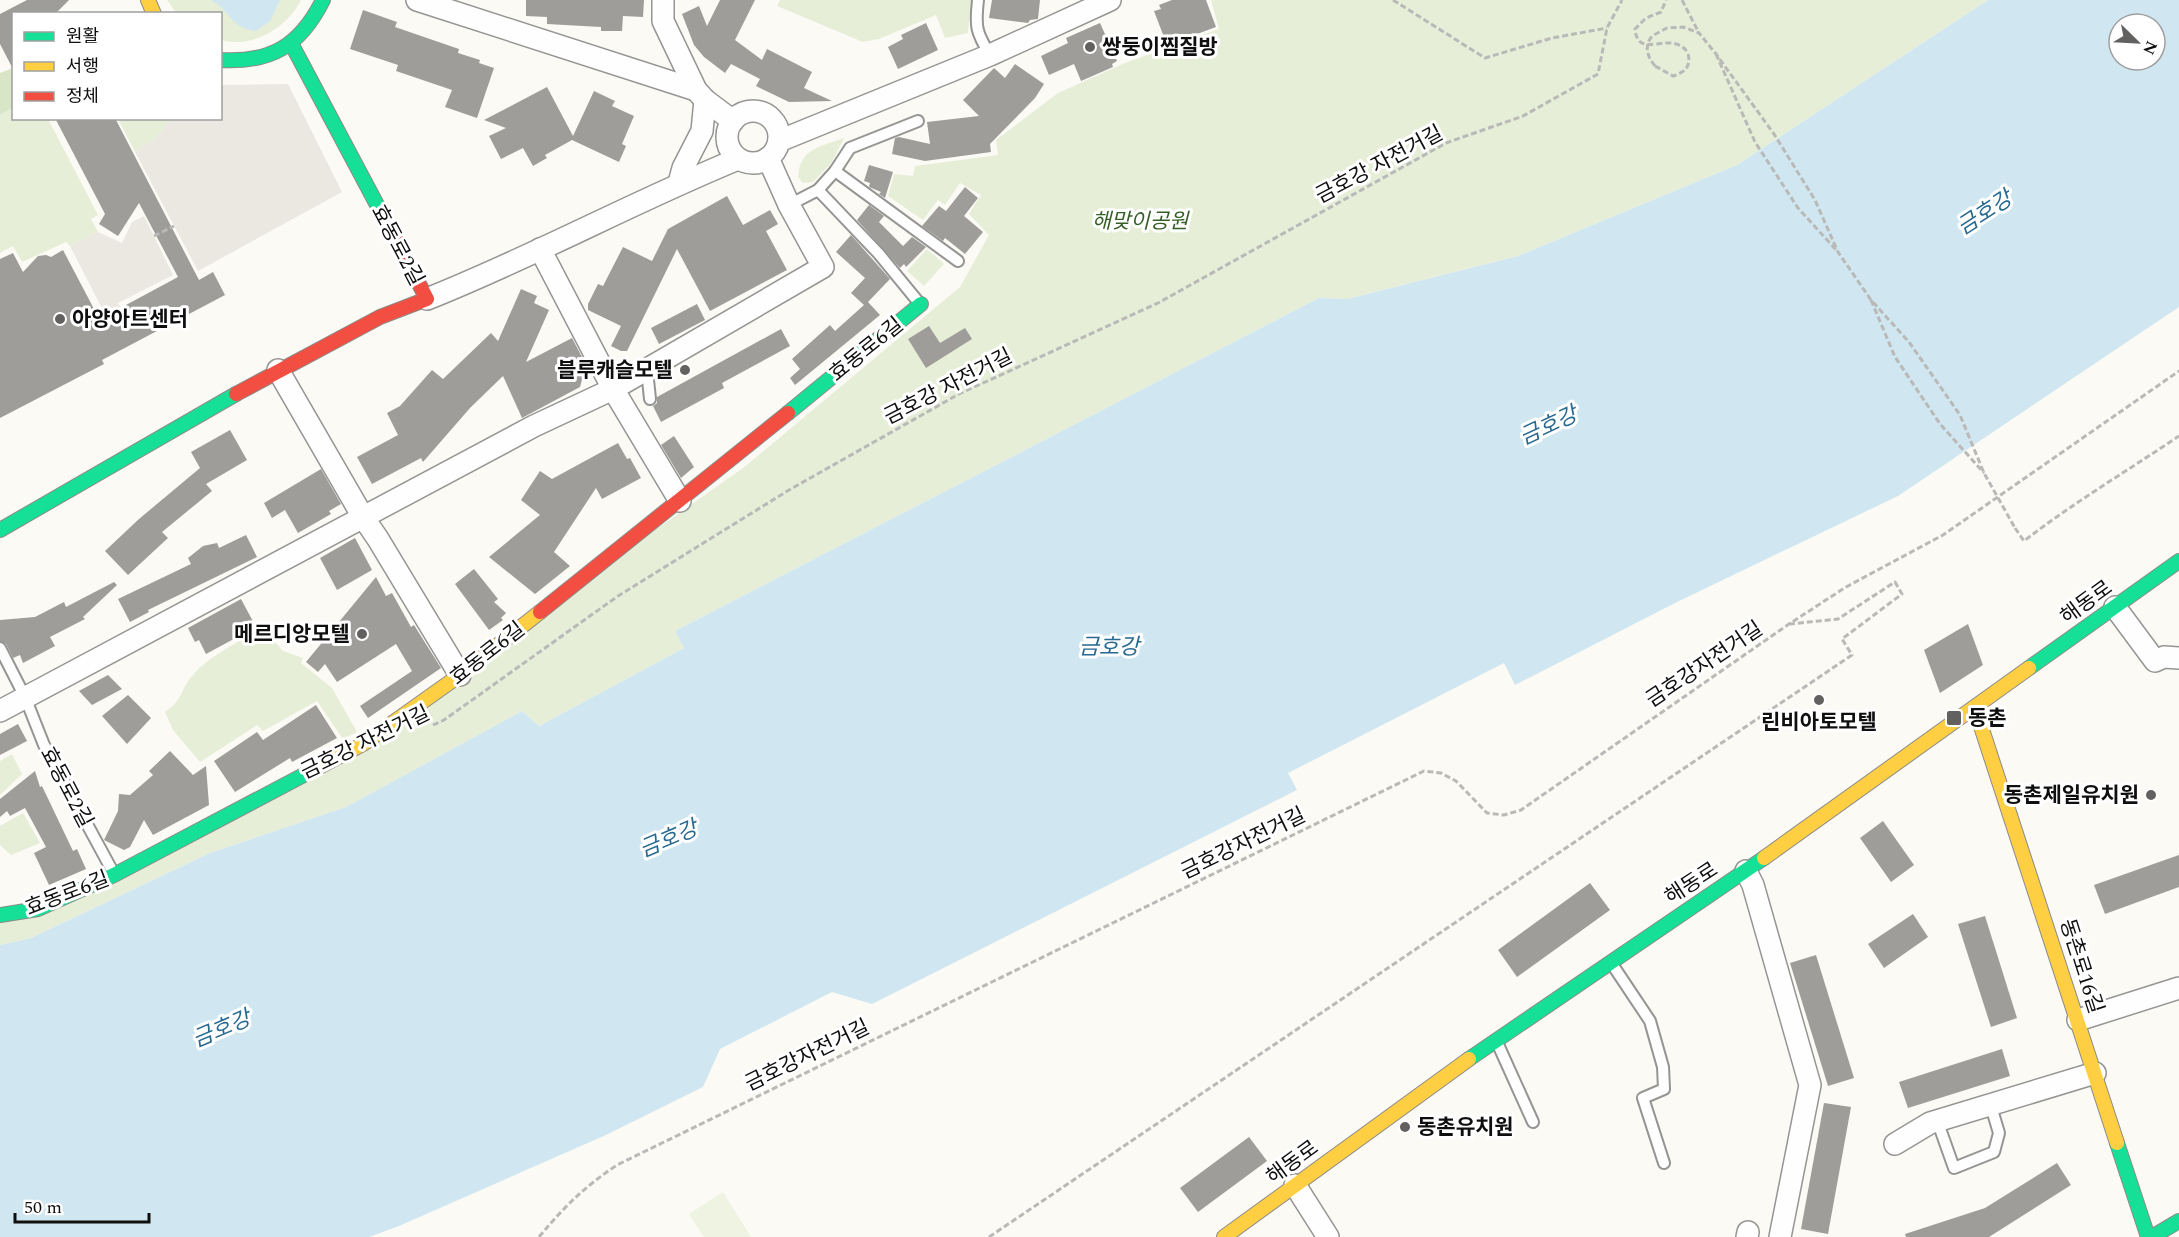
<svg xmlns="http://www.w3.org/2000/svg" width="2179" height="1237" font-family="Spectral,'Noto Sans KR',serif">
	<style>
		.green { fill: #e6eed8 }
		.forest { fill: #d8e5c7 }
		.pitch { fill: #eff3e1 }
		.plaza { fill: #ebe8e2 }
		.water { fill: #d0e7f1; fill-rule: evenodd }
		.building { fill: #9f9d9a }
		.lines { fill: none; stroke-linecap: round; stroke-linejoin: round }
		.lane-casing { stroke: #959593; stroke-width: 14 }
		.street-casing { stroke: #959593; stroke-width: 24 }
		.fast-casing { stroke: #8c8b89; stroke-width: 16 }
		.slow-casing { stroke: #8c8b89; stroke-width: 16 }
		.jam-casing { stroke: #8c8b89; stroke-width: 16 }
		.path { stroke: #b9b9b8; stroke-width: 3; stroke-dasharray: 6 3; stroke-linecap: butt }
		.lane { stroke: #fefefe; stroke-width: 10 }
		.street { stroke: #fefefe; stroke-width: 21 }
		.fast { stroke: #16e098; stroke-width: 14 }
		.slow { stroke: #ffcf43; stroke-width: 14 }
		.jam { stroke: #f24e42; stroke-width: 14 }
		.path-bridge { stroke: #b9b9b8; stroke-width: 3; stroke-dasharray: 6 3; stroke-linecap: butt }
		.poi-dot { fill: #626160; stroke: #fff; stroke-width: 2 }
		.labels { text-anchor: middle; stroke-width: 6; stroke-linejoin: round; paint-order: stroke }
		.poi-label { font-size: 21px; font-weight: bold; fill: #0f0f0f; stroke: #fff; text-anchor: start }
		.street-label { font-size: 21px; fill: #0f0f0f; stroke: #fff }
		.park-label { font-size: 21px; font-style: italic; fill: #365f27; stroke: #fff }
		.water-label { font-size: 22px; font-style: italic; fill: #286a91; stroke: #fff }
	</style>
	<rect width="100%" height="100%" fill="#fbfaf5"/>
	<g class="green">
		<path d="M167,0h134c-14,28 -49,49 -80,40l-1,-26 -44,-1z"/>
		<polygon points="780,0 971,0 968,33 945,38 936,15 879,39 863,42 777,6"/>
		<polygon points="1211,0 1988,0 1737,165 1518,256 1347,299 1319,298 675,631 684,648 539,726 522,711 346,807 210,853 31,938 0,945 0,920 281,794 743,468 960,287 989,235 969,214 981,195 960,183 945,205 938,200 923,220 888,196 894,174 913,176 915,166 998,155 996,140 1058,93 1125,63 1219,29"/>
		<polygon points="13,108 14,118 48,119 98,215 91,219 98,232 70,246 66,242 22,262 13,246 0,253 0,115"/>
		<polygon points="118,119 172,119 155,139 135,152"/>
		<path d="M844,138l-12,24 -19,20 -10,1 -5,-6c2,-29 22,-30 46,-39z"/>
		<polygon points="927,249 944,264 924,286 907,271"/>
		<path d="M251,634l5,7 11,-7 16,17 20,7 -2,5 31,25 25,44 -14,7 -26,-38 -54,30 -6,-6 -57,37 -27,-32 -8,-18c19,-13 15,-23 28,-37 15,-18 39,-29 58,-41z"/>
		<polygon points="12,754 22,774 0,795 0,761"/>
		<polygon points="23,813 40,843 11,855 0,845 0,826"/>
	</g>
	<polygon class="forest" points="13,68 13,108 0,115 0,73"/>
	<polygon class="pitch" points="723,1192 751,1237 704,1237 689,1214"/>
	<g class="plaza">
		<polygon points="288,84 342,192 198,271 135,152 155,139 172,119 220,118 221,85"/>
		<polygon points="144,216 173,275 118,303 121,308 106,316 70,246 98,232 122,243 132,222"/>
	</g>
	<g class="water">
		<path d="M211,0h69l-10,21 -14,10c-26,-3 -25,-20 -45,-31z"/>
		<path d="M1988,0h191v307l-281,189 -223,107 -160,82 -11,-22 -216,110 9,17 -425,214 -40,-12 -112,57 -17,38 -97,48 -207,91 -30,11h-369v-292l31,-7 179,-85 136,-46 176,-96 17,15 145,-78 -9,-17 644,-333 28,1 171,-43 219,-91zM2119,24h36v36h-36z"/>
	</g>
	<g class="building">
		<polygon points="27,0 69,0 55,14 14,14 14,71 0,44 0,14"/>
		<polygon points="526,0 644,0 643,17 623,16 622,31 601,31 601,27 547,24 547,17 526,16"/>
		<polygon points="720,0 755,0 735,40 762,60 767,49 812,72 804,88 832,101 789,102 756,86 760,79 731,64 725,73 704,57 694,45 682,14 699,6 707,26"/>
		<polygon points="992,0 1040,0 1038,19 1030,20 1028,23 989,18"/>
		<polygon points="1172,0 1206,0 1216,27 1167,45 1154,11 1161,9 1159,5"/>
		<polygon points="363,10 397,22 395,27 459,49 458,53 480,60 479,63 494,68 477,118 445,107 452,90 396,71 398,65 350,49"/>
		<polygon points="926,23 938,50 898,69 888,47 903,39 901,35"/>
		<polygon points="1100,23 1117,61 1112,64 1113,67 1081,81 1074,64 1049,75 1041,56 1068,43 1066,38"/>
		<polygon points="1015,64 1044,84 1035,98 990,144 991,152 925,161 892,154 895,138 899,137 930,144 927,122 979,116 963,100 994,68 1005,78"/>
		<polygon points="547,87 573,136 594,91 615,101 612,106 634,116 622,144 626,146 619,162 572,140 545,155 547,158 533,166 523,148 501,159 489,136 506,128 484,120"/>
		<polygon points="55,118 115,118 199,280 213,272 225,295 102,360 104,364 0,418 0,259 13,253 23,272 38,256 46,255 51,257 63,250 104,328 131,314 126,305 178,277 139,203 118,236 99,224 105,214"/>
		<polygon points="869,165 893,172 885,198 879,194 881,192 869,187 870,183 864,181"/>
		<polygon points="965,187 978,198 964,216 983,232 965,254 945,238 943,241 922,226 939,206 946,211"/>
		<polygon points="727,196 743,225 770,210 778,224 766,231 787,270 710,311 677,249 627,351 621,351 611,346 621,326 588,310 588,304 598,284 603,286 623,247 652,261 668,229"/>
		<polygon points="869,205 884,216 879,222 903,246 912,237 926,247 906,267 904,264 900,268 857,220"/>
		<polygon points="851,235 890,279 868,302 880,315 795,385 790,378 800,369 792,359 830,325 835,331 864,305 851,293 865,278 836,252"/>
		<polygon points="521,289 537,296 534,303 549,310 526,362 572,338 582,357 575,360 583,376 580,387 522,418 503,376 470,408 423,462 421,458 372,484 357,457 398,435 387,413 400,406 432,370 443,379 491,333 498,341"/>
		<polygon points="697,304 705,320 659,344 651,328"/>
		<polygon points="929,326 940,343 965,328 972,339 926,368 908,339"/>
		<polygon points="781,329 790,346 722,383 724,388 661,422 653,406 657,403 657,397"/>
		<polygon points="230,430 247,460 206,484 212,491 162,532 168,538 128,575 105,551 139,519 200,468 191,452"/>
		<polygon points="674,436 694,467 681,478 661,445"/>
		<polygon points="618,443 627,459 630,458 641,478 602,499 596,488 554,552 570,566 535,594 489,557 540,515 521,500 540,471 552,479"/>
		<polygon points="321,469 341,504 329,511 331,514 298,533 285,510 272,518 264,503"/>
		<polygon points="246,535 257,557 148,610 149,612 130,622 118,599 191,564 188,558 203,546 217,543 219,548"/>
		<polygon points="355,538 372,570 337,590 320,558"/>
		<polygon points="474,569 498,599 494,602 506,613 501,618 503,620 489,630 455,584"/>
		<polygon points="376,577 386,596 392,593 411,627 414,625 441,668 368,718 360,706 412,671 396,644 337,682 325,664 318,672 306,662"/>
		<polygon points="114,582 117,585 83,617 85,619 50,637 55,646 23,663 20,655 13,658 6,644 0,641 0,620 35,617 64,602 66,607"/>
		<polygon points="241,599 256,627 206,654 199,640 195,642 188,628"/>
		<polygon points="1968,624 1983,665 1940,693 1924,650"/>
		<polygon points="108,675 122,689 92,705 79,691"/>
		<polygon points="128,695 151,718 127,744 102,716"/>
		<polygon points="316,705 337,738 292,762 290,758 235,792 214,761 257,732 263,740"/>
		<polygon points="18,724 27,741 0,755 0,734"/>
		<polygon points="170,751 193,775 206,766 209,805 153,835 144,820 130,847 124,850 104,840 118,811 119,794 130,795 153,775 149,771"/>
		<polygon points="35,771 40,787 42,786 73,851 77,849 86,869 49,885 34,853 46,847 25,808 10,816 7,811 0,817 0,799"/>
		<polygon points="1883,821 1914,865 1891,882 1860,838"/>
		<polygon points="2179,855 2179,887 2105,914 2094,885"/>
		<polygon points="1590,883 1610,910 1517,977 1498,950"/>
		<polygon points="1913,914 1928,937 1884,968 1868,944"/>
		<polygon points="1985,916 2017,1018 1991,1027 1958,924"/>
		<polygon points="1816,955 1854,1078 1828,1086 1790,963"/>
		<polygon points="2002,1049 2010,1076 1908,1108 1899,1082"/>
		<polygon points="1824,1103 1851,1107 1828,1234 1801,1229"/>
		<polygon points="1249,1137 1267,1161 1198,1212 1180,1188"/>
		<polygon points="2057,1163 2071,1185 1989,1237 1906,1237 1905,1234 1985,1208"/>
	</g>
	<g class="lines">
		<defs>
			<g id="lane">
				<path d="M978,0c-3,27 -2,32 12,55"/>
				<polyline points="835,171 958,261"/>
				<polyline points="818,190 879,254 920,304"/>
				<polyline points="789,205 818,190 835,171 850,148 918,121"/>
				<polyline points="647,370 650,399"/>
				<polyline points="0,648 25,697 44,745 113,872"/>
				<polyline points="1612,964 1650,1021 1663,1067 1664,1089 1643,1098 1664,1163"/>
				<polyline points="1496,1040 1533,1122"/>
				<polyline points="1937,1120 1954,1168 1994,1152 1999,1133 1990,1103"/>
			</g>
			<g id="street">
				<polyline points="417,0 696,90"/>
				<polyline points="663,0 663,21 696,90 705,100 733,121"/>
				<circle cx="753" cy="137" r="26"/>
				<polyline points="779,141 990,55 1110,0"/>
				<polyline points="679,183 683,168 702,131 705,100"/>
				<polyline points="540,249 613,389 680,501"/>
				<path d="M427,299c106,-42 206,-97 311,-140"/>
				<polyline points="278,370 363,517 378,539 460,675"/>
				<polyline points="2115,607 2155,661 2164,657 2179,658"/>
				<polyline points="0,711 534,426 613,389 823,267 789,205 768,158"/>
				<polyline points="1746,871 1753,885 1810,1085 1780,1237"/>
				<polyline points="2078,1020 2179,988"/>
				<polyline points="1895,1144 1930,1123 2095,1073"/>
				<polyline points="1295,1185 1328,1237"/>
				<polyline points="1747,1237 1748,1232"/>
			</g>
			<g id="fast">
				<polyline points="292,45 384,218"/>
				<path d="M220,60c51,3 80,-14 103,-60"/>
				<polyline points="788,413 921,304"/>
				<polyline points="0,530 236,394"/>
				<polyline points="2029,668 2179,561"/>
				<polyline points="0,915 38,909 114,875 317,768"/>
				<polyline points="1469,1059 1764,858"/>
				<polyline points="2117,1143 2148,1237"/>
				<polyline points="2152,1237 2179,1221"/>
			</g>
			<g id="slow">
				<polyline points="148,0 154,14"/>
				<polyline points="1975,708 2117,1143"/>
				<polyline points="317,768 363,744 460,675 540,612"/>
				<polyline points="1764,858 2029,668"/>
				<polyline points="1224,1237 1469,1059"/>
			</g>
			<g id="jam">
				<polyline points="236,394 380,317 427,299 384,218"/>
				<polyline points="540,612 788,413"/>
			</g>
		</defs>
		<use href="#lane" class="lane-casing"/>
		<use href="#street" class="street-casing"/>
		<use href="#fast" class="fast-casing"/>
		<use href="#slow" class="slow-casing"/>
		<use href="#jam" class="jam-casing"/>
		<g class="path">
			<polyline points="1393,0 1485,58 1552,38 1607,28"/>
			<polyline points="1682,0 1699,33"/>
			<polyline points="1716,54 1755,142 1798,208 1838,252"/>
			<path d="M1655,66l18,10c13,-4 18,-10 15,-23 -16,-25 -50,9 -53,-24l11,-11 15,-6 5,-12"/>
			<polyline points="154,236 174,226"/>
			<polyline points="1871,300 1895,357 1940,424 1984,473"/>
			<path d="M2015,528l9,13c49,-38 103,-70 155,-105"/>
			<polyline points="433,725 444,720 618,596 789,490 959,394 1158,303 1446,143 1523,116 1598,74 1607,28 1622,0"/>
			<path d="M539,1237c26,-31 44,-49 78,-72l807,-394 17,2 15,8 31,32 17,2 17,-5 268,-186 57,-37 97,-52 236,-164"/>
			<polyline points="989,1237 1852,655 1842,639 1902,594 1895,582 1838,619 1790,624"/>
		</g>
		<use href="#lane" class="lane"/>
		<use href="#street" class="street"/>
		<use href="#fast" class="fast"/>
		<use href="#slow" class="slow"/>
		<use href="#jam" class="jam"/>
		<polyline class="path-bridge" points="1655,66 1650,59 1647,51 1648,42 1652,36 1667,28 1683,27 1699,33 1716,54 1774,134 1815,200 1838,252 1871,300 1909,342 1960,415 1984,473 2015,528"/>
	</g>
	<g class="poi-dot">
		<circle cx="1090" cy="47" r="6"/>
		<circle cx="60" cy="319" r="6"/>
		<circle cx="685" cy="370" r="6"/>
		<circle cx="362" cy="634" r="6"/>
		<circle cx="1819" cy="700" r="6"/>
		<rect x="1946" y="710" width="16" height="16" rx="3"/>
		<circle cx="2151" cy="795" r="6"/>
		<circle cx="1405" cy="1127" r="6"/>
	</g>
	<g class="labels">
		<g class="poi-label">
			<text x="1102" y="54">쌍둥이찜질방</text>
			<text x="72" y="326">아양아트센터</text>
			<text x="673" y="377" text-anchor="end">블루캐슬모텔</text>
			<text x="350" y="641" text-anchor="end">메르디앙모텔</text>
			<text x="1968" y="725">동촌</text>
			<text x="1819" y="729" text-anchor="middle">린비아토모텔</text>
			<text x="2139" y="802" text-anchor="end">동촌제일유치원</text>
			<text x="1417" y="1134">동촌유치원</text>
		</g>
		<g class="street-label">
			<text transform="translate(1379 164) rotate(-28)" y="7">금호강 자전거길</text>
			<text transform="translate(398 245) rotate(62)" y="7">효동로2길</text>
			<text transform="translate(866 349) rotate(-39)" y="7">효동로6길</text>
			<text transform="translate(948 386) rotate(-27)" y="7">금호강 자전거길</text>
			<text transform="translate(2086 602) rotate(-36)" y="7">해동로</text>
			<text transform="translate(487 653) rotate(-38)" y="7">효동로6길</text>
			<text transform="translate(1704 664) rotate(-34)" y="7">금호강자전거길</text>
			<text transform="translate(365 742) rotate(-26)" y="7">금호강 자전거길</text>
			<text transform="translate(67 787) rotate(62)" y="7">효동로2길</text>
			<text transform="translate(1243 843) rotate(-26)" y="7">금호강자전거길</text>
			<text transform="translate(1691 883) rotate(-33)" y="7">해동로</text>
			<text transform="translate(67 893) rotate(-21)" y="7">효동로6길</text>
			<text transform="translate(2082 966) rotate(72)" y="7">동촌로16길</text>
			<text transform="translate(807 1055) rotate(-26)" y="7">금호강자전거길</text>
			<text transform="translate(1292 1162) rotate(-36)" y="7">해동로</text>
		</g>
		<g class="park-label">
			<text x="1140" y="228">해맞이공원</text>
		</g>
		<g class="water-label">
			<text transform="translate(1984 212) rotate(-33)" y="8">금호강</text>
			<text transform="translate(1548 425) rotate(-25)" y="8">금호강</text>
			<text x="1109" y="654">금호강</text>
			<text transform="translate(668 838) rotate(-23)" y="8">금호강</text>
			<text transform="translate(221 1028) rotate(-23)" y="8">금호강</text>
		</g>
	</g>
	<rect x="12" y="12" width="210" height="108" fill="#ffffff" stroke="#9f9f9f" stroke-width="1.5"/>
	<rect x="24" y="32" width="30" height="9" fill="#16e098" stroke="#9f9f9f" stroke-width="1.5"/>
	<text x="66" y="42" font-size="18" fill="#0f0f0f">원활</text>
	<rect x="24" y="62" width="30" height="9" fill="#ffcf43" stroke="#9f9f9f" stroke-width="1.5"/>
	<text x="66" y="72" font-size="18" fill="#0f0f0f">서행</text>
	<rect x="24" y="92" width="30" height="9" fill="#f24e42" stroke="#9f9f9f" stroke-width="1.5"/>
	<text x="66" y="102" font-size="18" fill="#0f0f0f">정체</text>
	<g transform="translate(2137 42) rotate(114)"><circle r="28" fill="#ffffff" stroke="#9f9f9f" stroke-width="1.5"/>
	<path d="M0-4.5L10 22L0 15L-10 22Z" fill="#626160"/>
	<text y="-9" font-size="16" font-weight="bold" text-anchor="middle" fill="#0f0f0f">N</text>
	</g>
	<path d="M15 1213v9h134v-9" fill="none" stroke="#0f0f0f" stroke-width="3"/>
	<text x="24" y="1213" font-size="18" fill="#0f0f0f" stroke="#ffffff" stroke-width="4.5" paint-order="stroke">50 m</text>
</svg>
